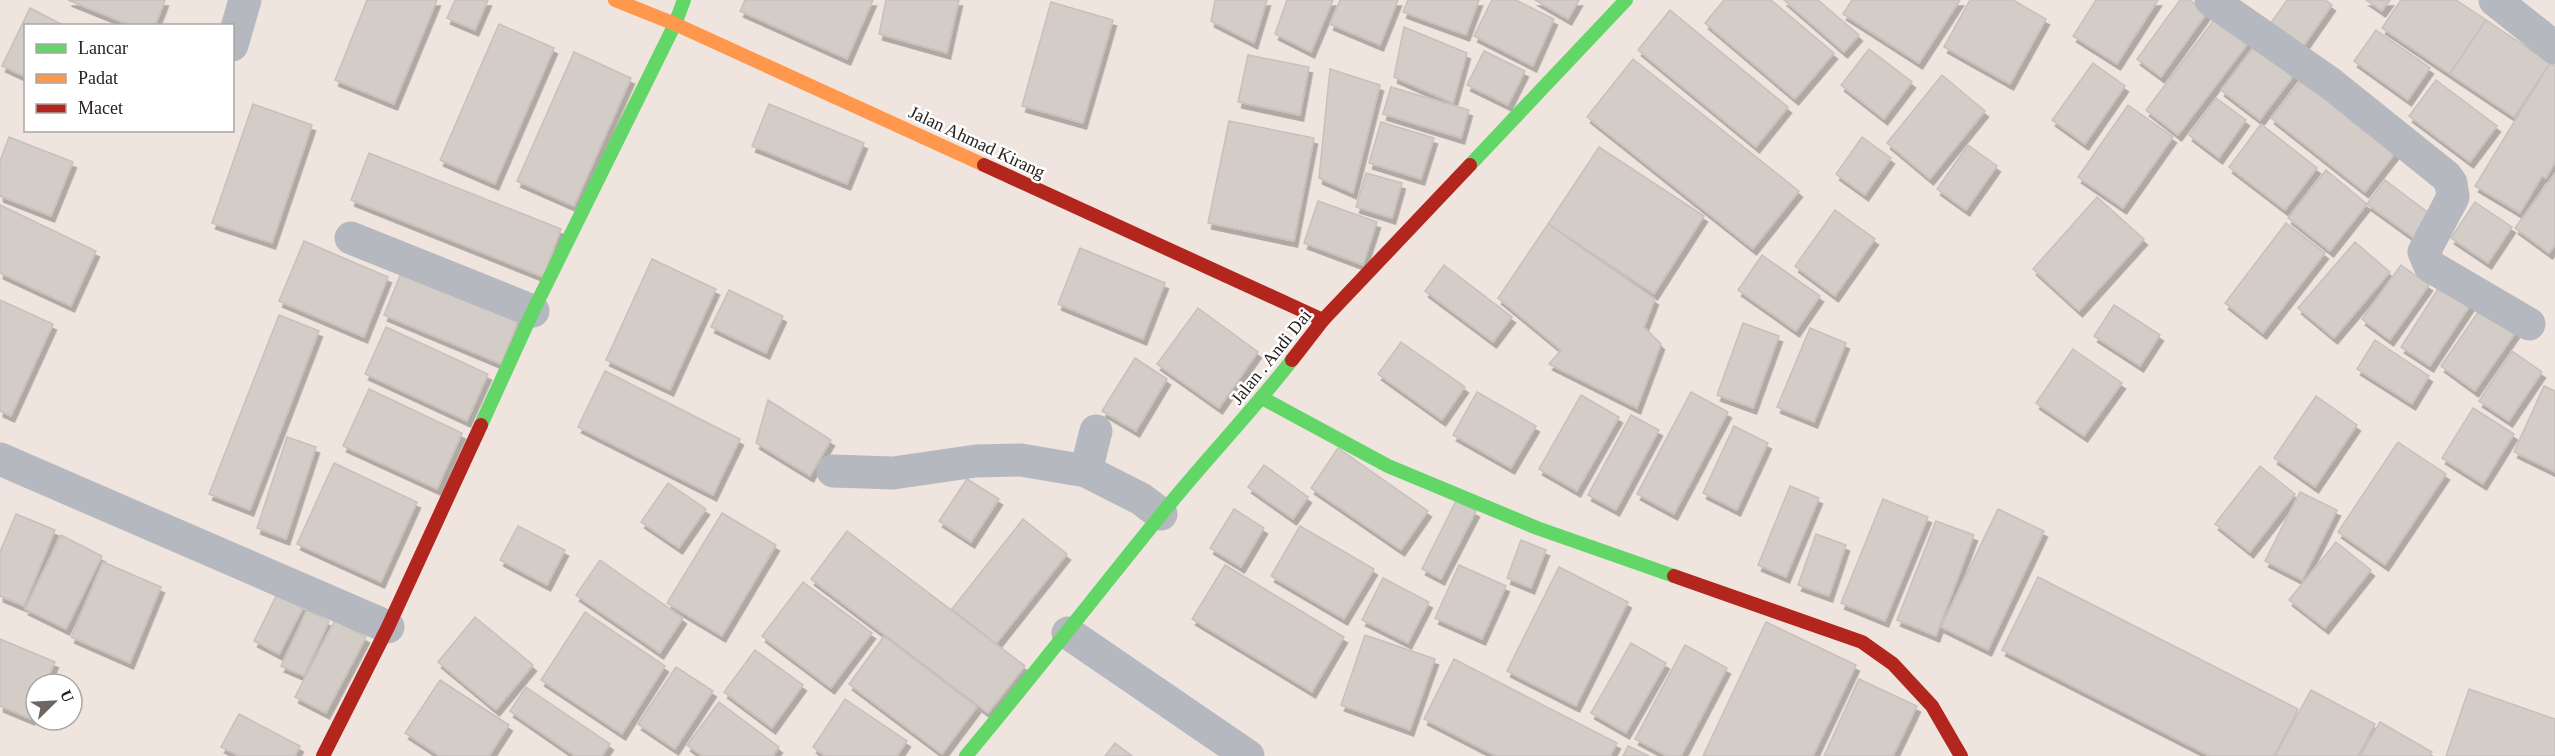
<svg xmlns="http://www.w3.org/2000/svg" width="2555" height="756" font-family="Georgia,serif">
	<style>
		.building { fill: #d4ccc7; stroke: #c8c0ba; stroke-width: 1.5; filter: url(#shadow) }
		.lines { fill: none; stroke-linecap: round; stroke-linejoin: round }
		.street { stroke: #b5b8be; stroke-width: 33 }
		.fast { stroke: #63d668; stroke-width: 14 }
		.slow { stroke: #ff974d; stroke-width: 14 }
		.jam { stroke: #b3261e; stroke-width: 14 }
		.labels { text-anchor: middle; stroke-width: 5; stroke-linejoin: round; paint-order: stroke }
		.street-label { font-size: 18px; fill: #29211d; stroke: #fff }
	</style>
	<defs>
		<filter id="shadow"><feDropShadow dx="3.5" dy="6" stdDeviation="0" flood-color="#0004"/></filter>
	</defs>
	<rect width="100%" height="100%" fill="#f0e5de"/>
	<g class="building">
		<polygon points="68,0 165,0 155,26 132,26"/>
		<polygon points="367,0 437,0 394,104 335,80"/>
		<polygon points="455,0 488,0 475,30 447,18"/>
		<polygon points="745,0 873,0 847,59 740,11"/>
		<polygon points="886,0 959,0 947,53 879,34"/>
		<polygon points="1215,0 1267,0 1254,43 1211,21"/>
		<polygon points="1287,0 1333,0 1311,52 1275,34"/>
		<polygon points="1340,0 1398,0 1380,45 1330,24"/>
		<polygon points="1408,0 1479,0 1466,35 1403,12"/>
		<polygon points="1492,0 1516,0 1554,19 1533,66 1474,36"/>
		<polygon points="1535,0 1579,0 1568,19"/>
		<polygon points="1724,0 1771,0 1834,53 1795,99 1705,23"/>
		<polygon points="1784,0 1818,0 1859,35 1844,52"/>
		<polygon points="1852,0 1960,0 1919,63 1843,14"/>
		<polygon points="1970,0 2013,0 2046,19 2010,84 1944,47"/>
		<polygon points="2096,0 2158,0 2117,64 2073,36"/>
		<polygon points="2180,0 2190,0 2207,13 2161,77 2137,59"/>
		<polygon points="2287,0 2325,0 2332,5 2298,54 2266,30"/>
		<polygon points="2366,0 2390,0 2382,11"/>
		<polygon points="2401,0 2456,0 2486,20 2450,74 2382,28"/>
		<polygon points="1051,2 1113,20 1083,123 1022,106"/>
		<polygon points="30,8 65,26 26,26 26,77 2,66"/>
		<polygon points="1670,10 1788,107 1756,147 1638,50"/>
		<polygon points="2220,12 2253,37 2178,135 2146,110"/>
		<polygon points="2486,20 2550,63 2514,117 2450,74"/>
		<polygon points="499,24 554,48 495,184 440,160"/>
		<polygon points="1404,27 1467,53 1453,103 1394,77"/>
		<polygon points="2376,30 2430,68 2408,100 2354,61"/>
		<polygon points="2258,41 2297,71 2260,120 2221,90"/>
		<polygon points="1869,49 1912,82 1884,119 1841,85"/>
		<polygon points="1484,51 1525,71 1508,105 1467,85"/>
		<polygon points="574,52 631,78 574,206 517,181"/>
		<polygon points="1248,55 1309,67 1300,115 1238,102"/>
		<polygon points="1633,59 1799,191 1753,249 1587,117"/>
		<polygon points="2093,63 2125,86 2085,144 2052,120"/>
		<polygon points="2550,63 2555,66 2555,162 2546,178 2542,176 2520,213 2475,186"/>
		<polygon points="1330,69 1380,85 1353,193 1319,178"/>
		<polygon points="2306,74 2400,147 2365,192 2271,118"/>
		<polygon points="1942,75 1985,111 1930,179 1887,143"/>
		<polygon points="2436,80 2497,126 2470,162 2409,116"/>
		<polygon points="1391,87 1469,110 1461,138 1383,114"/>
		<polygon points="2216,98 2246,120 2219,158 2189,135"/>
		<polygon points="253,104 312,125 272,243 212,223"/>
		<polygon points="769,104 864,143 847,184 752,146"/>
		<polygon points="2128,105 2173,137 2123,208 2078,177"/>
		<polygon points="1229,121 1314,138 1294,241 1208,223"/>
		<polygon points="1381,122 1434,138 1421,179 1369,163"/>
		<polygon points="2261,124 2317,168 2285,210 2229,167"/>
		<polygon points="9,137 73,162 51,216 0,196 0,161"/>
		<polygon points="1862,137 1891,158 1865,195 1836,174"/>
		<polygon points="1968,145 1997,166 1966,210 1937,189"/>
		<polygon points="1599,147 1704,216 1654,294 1548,224"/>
		<polygon points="369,153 561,229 543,277 351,200"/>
		<polygon points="2326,170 2367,204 2330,251 2288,218"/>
		<polygon points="1366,173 1402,183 1392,218 1356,207"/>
		<polygon points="2555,173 2555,245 2549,253 2515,228"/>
		<polygon points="2385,180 2438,220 2421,243 2367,204"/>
		<polygon points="2097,197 2144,239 2079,311 2033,269"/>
		<polygon points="1318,201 1377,222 1363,265 1304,243"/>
		<polygon points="2475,202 2512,227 2488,263 2451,238"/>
		<polygon points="0,205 96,251 71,306 0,273"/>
		<polygon points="1835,210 1875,239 1835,296 1795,266"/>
		<polygon points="2286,223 2325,253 2263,333 2225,303"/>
		<polygon points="1548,224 1655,299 1644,327 1661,344 1637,408 1549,364 1561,350 1498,298"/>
		<polygon points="304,241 388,277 364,337 279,301"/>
		<polygon points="2355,242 2390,272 2334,338 2298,308"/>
		<polygon points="1080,248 1165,283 1143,339 1058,304"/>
		<polygon points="1762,255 1820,296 1796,331 1738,290"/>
		<polygon points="652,259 716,289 670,390 606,360"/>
		<polygon points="1444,265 1512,317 1493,342 1425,291"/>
		<polygon points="2401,265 2429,285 2390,340 2362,319"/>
		<polygon points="404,266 521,314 501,364 384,315"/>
		<polygon points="2445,278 2475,298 2430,366 2401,347"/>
		<polygon points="729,290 783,316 766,353 711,327"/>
		<polygon points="0,300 53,324 11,416 0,411"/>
		<polygon points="2114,305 2160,335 2140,366 2094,336"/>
		<polygon points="2483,305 2518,329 2475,391 2441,366"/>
		<polygon points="1198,308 1258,352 1219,408 1157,364"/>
		<polygon points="279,315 319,331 250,510 209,494"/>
		<polygon points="1743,323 1779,336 1753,408 1717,395"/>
		<polygon points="386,327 488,374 467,421 365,374"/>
		<polygon points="1810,328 1846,343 1814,422 1777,407"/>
		<polygon points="2375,340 2429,376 2412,404 2357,369"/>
		<polygon points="1401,342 1465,387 1442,420 1378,374"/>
		<polygon points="2073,349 2122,383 2084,436 2036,403"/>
		<polygon points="2512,351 2542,372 2509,421 2479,401"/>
		<polygon points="1135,358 1167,379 1136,431 1102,411"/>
		<polygon points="605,371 740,439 713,495 578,427"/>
		<polygon points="2544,386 2555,391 2555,472 2514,452"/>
		<polygon points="369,389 462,433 437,489 343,446"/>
		<polygon points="1477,392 1536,426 1511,468 1453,435"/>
		<polygon points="1691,392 1728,412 1674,514 1637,494"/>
		<polygon points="1581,395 1619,417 1577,491 1539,469"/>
		<polygon points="2316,396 2357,425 2315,487 2274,458"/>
		<polygon points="768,400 831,440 810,476 756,443"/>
		<polygon points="2473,408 2514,434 2483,484 2442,458"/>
		<polygon points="1631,415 1659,430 1616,510 1588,495"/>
		<polygon points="1734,426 1768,443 1737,510 1703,493"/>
		<polygon points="287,437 316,447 286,539 257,528"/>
		<polygon points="2398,442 2446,474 2385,565 2338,532"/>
		<polygon points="1338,448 1428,511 1401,550 1311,488"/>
		<polygon points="334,463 417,502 381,582 297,544"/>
		<polygon points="1264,465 1308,497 1293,519 1248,487"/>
		<polygon points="2260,466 2295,494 2250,552 2215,524"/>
		<polygon points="967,479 999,499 971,542 939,521"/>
		<polygon points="668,483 706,509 679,548 641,522"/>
		<polygon points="1790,486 1819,498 1786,577 1758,565"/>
		<polygon points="2300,492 2337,510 2302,580 2265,561"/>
		<polygon points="1883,499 1928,517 1885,621 1841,603"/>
		<polygon points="1456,501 1476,511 1441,579 1422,569"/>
		<polygon points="1234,509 1264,528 1241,567 1210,548"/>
		<polygon points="1998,509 2044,531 1988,650 1941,627"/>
		<polygon points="722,513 776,545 722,636 667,603"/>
		<polygon points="16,514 55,530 24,606 0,596 0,552"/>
		<polygon points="1023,519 1067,554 996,644 952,609"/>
		<polygon points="1936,521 1974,535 1936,636 1897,620"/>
		<polygon points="518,526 565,550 547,585 500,560"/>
		<polygon points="1300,526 1374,569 1344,619 1271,576"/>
		<polygon points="847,531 1025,666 988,713 811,579"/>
		<polygon points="1816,534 1846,545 1829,596 1798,585"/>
		<polygon points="61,535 102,556 66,629 25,609"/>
		<polygon points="1521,540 1546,550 1531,588 1507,578"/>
		<polygon points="2336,542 2371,570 2325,628 2289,600"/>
		<polygon points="600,560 683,618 660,653 576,595"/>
		<polygon points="103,562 161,587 130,663 71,637"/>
		<polygon points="1225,565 1344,637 1312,692 1192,619"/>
		<polygon points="1459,565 1506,586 1482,639 1435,618"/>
		<polygon points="1559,567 1628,602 1576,706 1507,671"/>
		<polygon points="2038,577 2298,709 2274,756 2210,756 2002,650"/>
		<polygon points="1383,578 1429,602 1408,643 1362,620"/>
		<polygon points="803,582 872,633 831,688 762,636"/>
		<polygon points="278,592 304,606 279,654 254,641"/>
		<polygon points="307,610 329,621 304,676 281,666"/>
		<polygon points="585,612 665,666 622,734 541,680"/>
		<polygon points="475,617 533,665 496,710 438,662"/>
		<polygon points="335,620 366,637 326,713 295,697"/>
		<polygon points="1766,622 1856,665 1813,756 1703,756"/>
		<polygon points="1365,635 1435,659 1410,730 1341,705"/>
		<polygon points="884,636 977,707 942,754 849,684"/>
		<polygon points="0,639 55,662 45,684 36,684 36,706 31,719 0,706"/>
		<polygon points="1631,643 1666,663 1626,733 1591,713"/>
		<polygon points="1685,645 1727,668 1681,756 1667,756 1635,739"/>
		<polygon points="755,650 803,685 772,728 724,692"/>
		<polygon points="1454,659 1617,743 1610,756 1496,756 1424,719"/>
		<polygon points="676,667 713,691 675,749 638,724"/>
		<polygon points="1859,679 1917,706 1893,756 1824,756"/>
		<polygon points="440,680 509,725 489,756 440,756 405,733"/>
		<polygon points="526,687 610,744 602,756 575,756 510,711"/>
		<polygon points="2469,689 2555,719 2555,756 2446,756"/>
		<polygon points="2311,690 2375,724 2358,756 2275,756"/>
		<polygon points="845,699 907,741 897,756 825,756 813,747"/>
		<polygon points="719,702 779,747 773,756 702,756 687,745"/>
		<polygon points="239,714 300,746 295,756 239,756 221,747"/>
		<polygon points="2380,722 2432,752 2429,756 2360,756"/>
		<polygon points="1115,743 1132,756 1105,756"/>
		<polygon points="1628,746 1649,756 1623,756"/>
	</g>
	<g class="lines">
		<g class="street">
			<polyline points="2211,0 2330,83 2446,176 2451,183 2453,197 2424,252 2430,266 2529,324"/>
			<polyline points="2495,0 2555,48"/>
			<polyline points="232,45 245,0"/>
			<polyline points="351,238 533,311"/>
			<polyline points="0,459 388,627"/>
			<polyline points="833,471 893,473 976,461 1021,460 1086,471 1141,499 1161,514"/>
			<polyline points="1086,471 1096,431"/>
			<polyline points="1068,633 1248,756"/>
		</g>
		<g class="fast">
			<polyline points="1470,165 1626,0"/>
			<polyline points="1262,398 1388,466 1537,528 1674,576"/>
			<polyline points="481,425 533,311 675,24 684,0"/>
			<path d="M966,756c66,-79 129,-160 194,-240 42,-53 90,-102 132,-156"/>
		</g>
		<polyline class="slow" points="615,0 675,24 984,165"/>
		<g class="jam">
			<polyline points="984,165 1323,320"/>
			<polyline points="1292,360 1323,320 1470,165"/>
			<polyline points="1674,576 1862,642 1893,664 1932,706 1961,756"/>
			<polyline points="323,756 388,627 481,425"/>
		</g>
	</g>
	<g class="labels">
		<g class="street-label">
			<text transform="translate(977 142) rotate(25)" y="6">Jalan Ahmad Kirang</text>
			<text transform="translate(1271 357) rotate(-51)" y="6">Jalan . Andi Dai</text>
		</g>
	</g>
	<rect x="24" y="24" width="210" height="108" fill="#ffffff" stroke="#a9a6a5" stroke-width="1.5"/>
	<rect x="36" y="44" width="30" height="9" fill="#63d668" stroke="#a9a6a5" stroke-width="1.5"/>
	<text x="78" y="54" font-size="18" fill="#29211d">Lancar</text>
	<rect x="36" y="74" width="30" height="9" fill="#ff974d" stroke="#a9a6a5" stroke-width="1.5"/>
	<text x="78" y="84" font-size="18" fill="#29211d">Padat</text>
	<rect x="36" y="104" width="30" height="9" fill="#b3261e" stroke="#a9a6a5" stroke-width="1.5"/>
	<text x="78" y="114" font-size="18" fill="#29211d">Macet</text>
	<g transform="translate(54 702) rotate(66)"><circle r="28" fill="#ffffff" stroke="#a9a6a5" stroke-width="1.5"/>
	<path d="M0-4.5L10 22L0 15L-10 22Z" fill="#6f6661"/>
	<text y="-9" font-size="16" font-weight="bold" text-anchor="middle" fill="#29211d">U</text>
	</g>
</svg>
